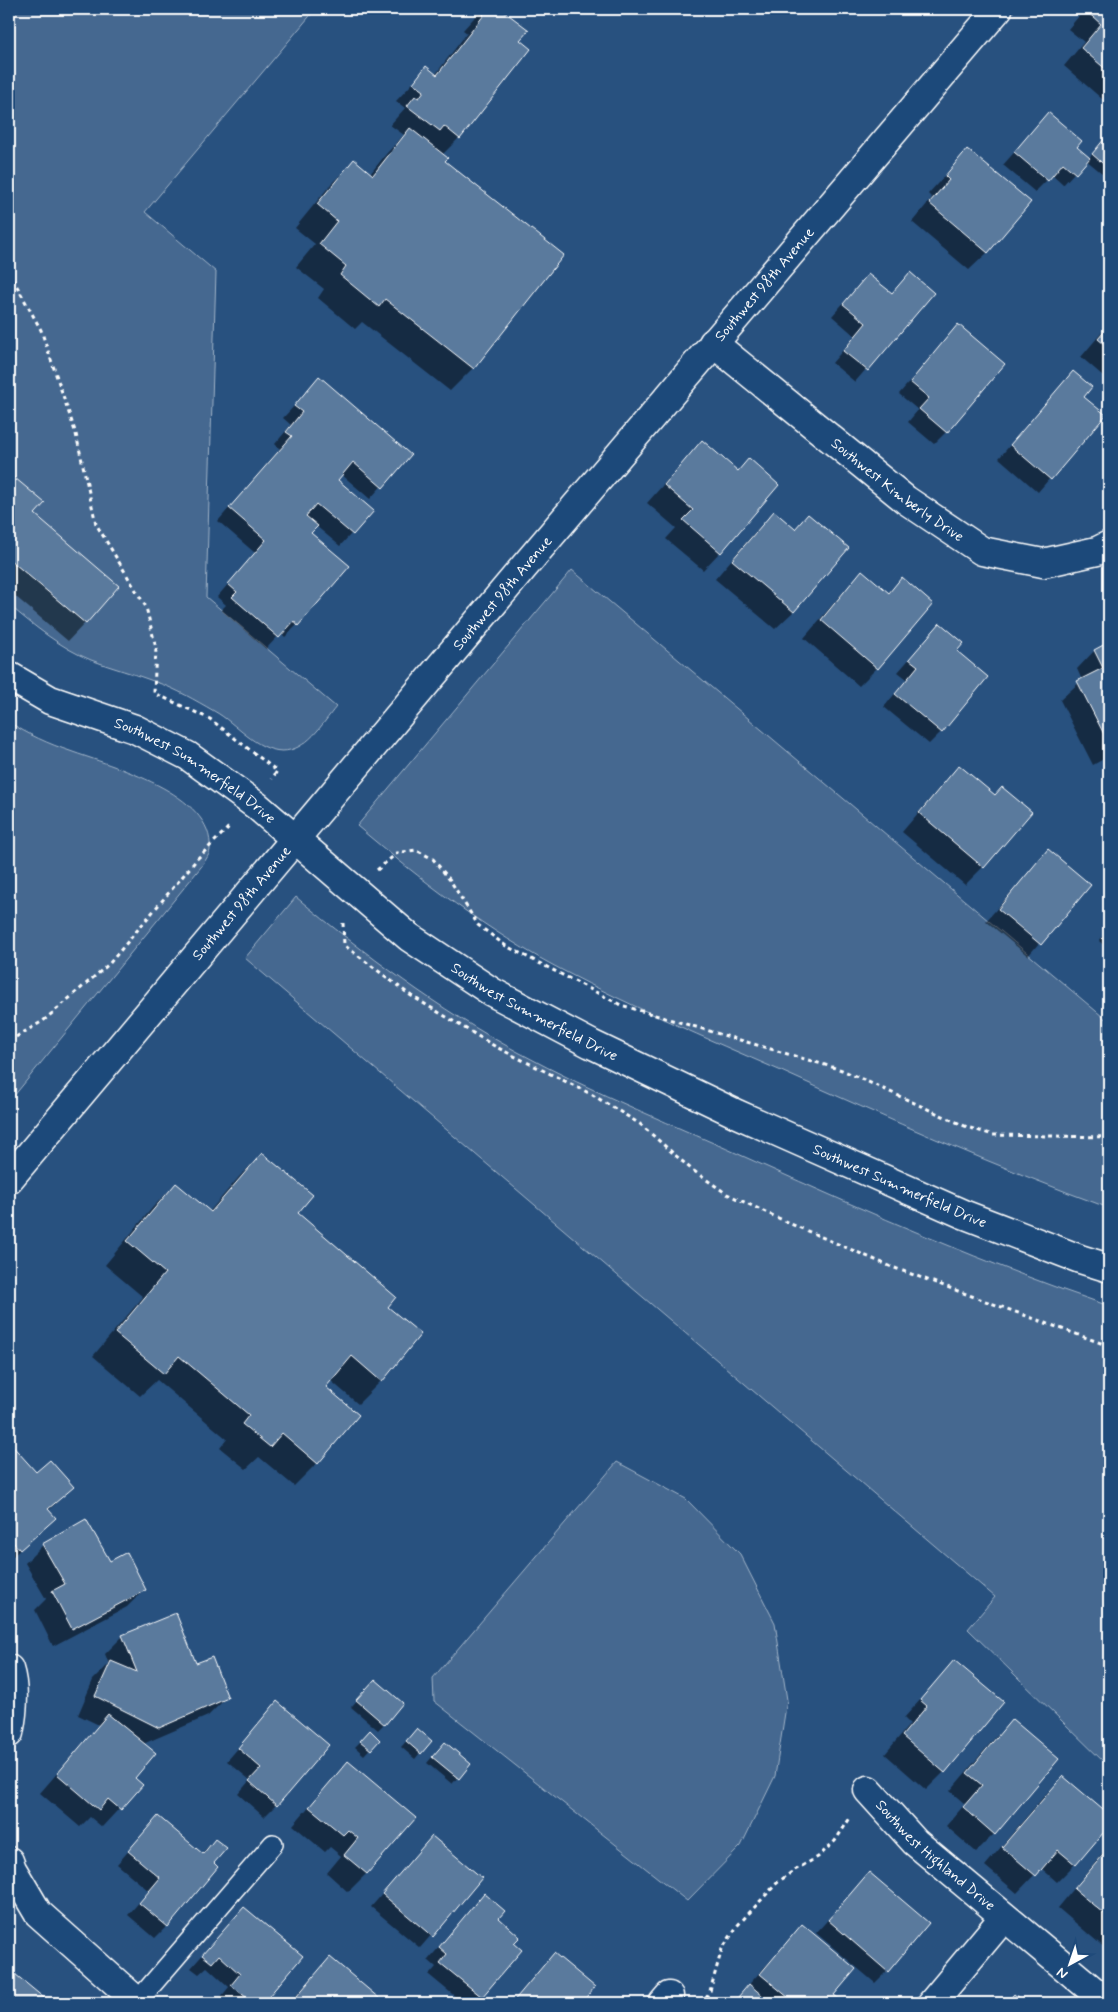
<svg xmlns="http://www.w3.org/2000/svg" width="1118" height="2012" font-family="Mynerve,sans-serif">
	<style>
		.green { fill: #446890; stroke: #a2b4c8 }
		.shadow { fill: #0007 }
		.building { fill: #5a7a9d; stroke: #fff }
		.lines { fill: none; stroke-linecap: round; stroke-linejoin: round }
		.lane-casing { stroke: #fff; stroke-width: 22 }
		.street-casing { stroke: #fff; stroke-width: 31 }
		.secondary-casing { stroke: #fff; stroke-width: 31 }
		.path { stroke: #fff; stroke-width: 3; stroke-dasharray: 4 4; stroke-linecap: butt }
		.lane { stroke: #1f4a7a; stroke-width: 19 }
		.street { stroke: #1f4a7a; stroke-width: 28 }
		.secondary { stroke: #1f4a7a; stroke-width: 28 }
		.labels { text-anchor: middle; stroke-width: 5; stroke-linejoin: round; paint-order: stroke }
		.street-label { font-size: 15px; fill: #fff; stroke: #1f4a7a }
	</style>
	<rect width="100%" height="100%" fill="#28517f"/>
	<filter id="ink" filterUnits="userSpaceOnUse"><feTurbulence type="fractalNoise" baseFrequency=".02" numOctaves="2"/><feDisplacementMap in="SourceGraphic" scale="10" xChannelSelector="R" yChannelSelector="G"/><feConvolveMatrix kernelMatrix="1 2 1 2 8 2 1 2 1" color-interpolation-filters="sRGB"/></filter>
	<g filter="url(#ink)">
		<g class="green">
			<path d="M9,9h305v2l-169,201 71,60 -10,325 130,110c-14,17 -29,44 -54,44 -27,-1 -46,-28 -68,-40 -19,-11 -38,-22 -58,-29 -21,-8 -44,-14 -65,-22 -30,-12 -57,-34 -82,-55z"/>
			<path d="M572,570l537,452v186c-112,-41 -221,-89 -330,-138 -73,-32 -147,-63 -217,-100 -75,-39 -141,-90 -205,-144z"/>
			<path d="M9,722c18,12 40,22 61,29 41,15 145,42 140,99 -1,6 -6,12 -9,17l-192,235z"/>
			<path d="M296,897c70,58 142,112 222,155 77,42 159,74 238,110 116,52 232,103 353,144v461l-141,-138 27,-32 -750,-639z"/>
			<polygon points="617,1462 686,1499 740,1554 775,1623 787,1700 775,1776 741,1846 687,1901 434,1701 433,1678"/>
		</g>
		<g class="shadow">
			<polygon points="482,9 499,9 527,30 518,41 459,138 442,155 473,368 450,391 362,322 355,329 318,298 324,289 296,267 315,244 295,228 331,184 354,161 370,174 387,153 404,135 390,125 405,108 396,101 427,68 435,75 467,33 463,30"/>
			<polygon points="1085,9 1109,9 1109,105 1064,66 1084,42 1068,29"/>
			<polygon points="1048,114 1075,147 1088,159 1109,133 1108,178 1086,160 1063,185 1052,175 1035,192 1003,165"/>
			<polygon points="968,150 1029,202 987,253 969,270 912,222 932,198 928,194"/>
			<polygon points="910,274 932,293 855,382 832,363 855,336 832,316 868,275 891,294"/>
			<polygon points="1109,324 1109,381 1081,357"/>
			<polygon points="947,338 946,432 934,444 908,422 918,410 899,394"/>
			<polygon points="1073,372 1083,397 1104,415 1038,492 999,458"/>
			<polygon points="320,378 409,455 370,499 341,474 336,480 372,511 340,546 316,526 310,533 297,625 285,637 281,633 266,649 221,610 226,605 217,597 255,553 218,521 280,449 275,444 291,425 283,418"/>
			<polygon points="702,441 737,472 749,460 720,552 703,570 666,539 676,528 647,503"/>
			<polygon points="9,474 43,503 33,515 85,623 68,641 9,591"/>
			<polygon points="774,513 794,530 808,515 847,548 793,612 775,629 715,579 756,531"/>
			<polygon points="863,572 888,593 902,579 877,668 859,686 804,638 845,590"/>
			<polygon points="940,624 955,651 941,732 929,744 884,707 907,679 898,672"/>
			<polygon points="1109,643 1109,756 1093,765 1060,700 1082,680 1077,669 1094,651"/>
			<polygon points="959,767 983,867 965,885 902,832 942,785"/>
			<polygon points="1049,850 1089,885 1028,956 986,921"/>
			<polygon points="1109,929 1109,950 1099,941"/>
			<polygon points="262,1154 296,1214 387,1307 381,1381 358,1404 330,1380 324,1387 317,1463 294,1486 259,1457 246,1469 220,1448 227,1439 157,1380 140,1396 93,1356 143,1297 105,1265 153,1207 176,1184 209,1212 239,1177"/>
			<polygon points="9,1444 36,1474 72,1487 48,1511 54,1518 9,1560"/>
			<polygon points="43,1545 110,1562 145,1589 127,1607 53,1646 35,1610 46,1599 25,1563"/>
			<polygon points="123,1636 196,1665 226,1698 208,1716 143,1744 133,1779 141,1785 102,1827 90,1817 80,1827 40,1793 99,1725 78,1715 93,1680 109,1664 105,1654"/>
			<polygon points="954,1662 944,1772 926,1790 885,1754 910,1724 904,1718"/>
			<polygon points="369,1687 384,1724 378,1730 351,1707"/>
			<polygon points="277,1703 276,1805 264,1817 238,1794 250,1780 227,1761"/>
			<polygon points="1012,1721 994,1834 976,1852 946,1826 965,1804 950,1791 994,1739"/>
			<polygon points="417,1729 420,1753 415,1759 401,1747"/>
			<polygon points="370,1732 378,1740 364,1755 355,1747"/>
			<polygon points="439,1749 470,1764 452,1784 427,1763"/>
			<polygon points="348,1763 414,1818 366,1874 348,1892 327,1873 341,1856 330,1847 325,1852 293,1825 331,1781"/>
			<polygon points="1063,1778 1109,1817 1109,1824 1075,1864 1057,1882 1041,1868 1017,1893 985,1866 1045,1795"/>
			<polygon points="158,1818 201,1854 215,1840 212,1864 167,1926 155,1938 128,1915 149,1891 117,1864"/>
			<polygon points="432,1837 480,1879 420,1948 371,1907"/>
			<polygon points="1109,1846 1109,1946 1106,1949 1058,1908"/>
			<polygon points="869,1874 887,1971 875,1983 816,1933"/>
			<polygon points="484,1895 513,1944 520,1950 474,2003 463,2003 429,1975 436,1967 428,1960"/>
			<polygon points="244,1908 301,1956 262,2003 227,2003 220,1998 229,1987 207,1967 199,1974 191,1968"/>
			<polygon points="803,1925 833,1995 843,2003 732,2003"/>
			<polygon points="330,1959 378,1999 375,2003 289,2003"/>
			<polygon points="542,1967 593,1987 580,2003 512,2003"/>
			<polygon points="15,1976 42,1998 38,2003 9,2003 9,1982"/>
		</g>
		<g class="building">
			<polygon points="483,9 501,9 529,30 520,40 531,49 460,139 444,126 440,131 407,106 415,96 419,98 424,91 413,83 426,66 437,75 484,15 480,12"/>
			<polygon points="1086,9 1109,9 1109,72 1081,48 1101,24 1085,10"/>
			<polygon points="1048,112 1082,141 1077,147 1090,158 1076,174 1063,163 1048,181 1014,152"/>
			<polygon points="410,128 448,158 445,161 564,255 474,369 385,299 379,307 340,275 346,266 319,244 337,221 317,204 354,159 373,175"/>
			<polygon points="1109,133 1109,169 1092,154"/>
			<polygon points="967,149 1031,202 988,253 929,203 949,180 945,176"/>
			<polygon points="910,272 934,293 868,371 843,351 866,323 843,304 868,274 892,293"/>
			<polygon points="958,324 1005,364 947,433 919,409 929,398 910,382"/>
			<polygon points="1109,326 1109,348 1098,339"/>
			<polygon points="1073,371 1092,387 1084,397 1106,415 1051,480 1010,445"/>
			<polygon points="319,376 411,455 383,488 353,462 338,480 374,511 353,535 316,504 306,516 318,526 311,533 350,566 298,626 294,621 279,638 232,597 237,592 228,584 266,540 229,508 292,436 286,432 302,412 294,406"/>
			<polygon points="702,440 738,471 749,458 779,485 721,553 683,520 693,510 664,485"/>
			<polygon points="9,473 45,503 35,514 119,586 86,624 9,559"/>
			<polygon points="774,511 795,529 808,514 849,548 794,612 732,560"/>
			<polygon points="862,570 889,593 902,577 933,604 878,669 821,620"/>
			<polygon points="940,623 964,643 957,651 988,677 942,733 895,694 918,666 909,659"/>
			<polygon points="1109,642 1109,744 1077,681 1103,668 1094,650"/>
			<polygon points="959,765 995,795 1002,787 1032,812 984,868 919,813"/>
			<polygon points="1048,849 1091,885 1041,945 998,909"/>
			<polygon points="262,1153 313,1195 298,1213 396,1297 388,1307 421,1334 382,1382 352,1356 326,1387 359,1415 318,1464 282,1433 270,1447 242,1424 249,1415 179,1356 164,1374 115,1333 165,1273 127,1241 176,1183 211,1212"/>
			<polygon points="9,1442 36,1472 50,1460 74,1487 48,1509 56,1518 20,1550 9,1538"/>
			<polygon points="86,1519 110,1561 127,1552 146,1590 72,1629 52,1591 65,1584 42,1544"/>
			<polygon points="176,1613 196,1663 212,1657 228,1698 159,1728 95,1696 111,1661 137,1672 122,1635"/>
			<polygon points="954,1660 1004,1702 945,1773 902,1736 927,1706 920,1700"/>
			<polygon points="375,1679 403,1703 385,1725 356,1700"/>
			<polygon points="277,1701 329,1745 277,1806 249,1781 261,1768 238,1748"/>
			<polygon points="108,1714 156,1753 135,1778 143,1785 121,1810 108,1799 99,1810 57,1774"/>
			<polygon points="1012,1719 1059,1759 995,1835 963,1807 982,1785 967,1773"/>
			<polygon points="417,1728 432,1741 421,1754 406,1741"/>
			<polygon points="370,1730 380,1740 371,1750 360,1741"/>
			<polygon points="445,1742 471,1764 459,1779 432,1757"/>
			<polygon points="348,1761 416,1818 367,1874 344,1855 358,1838 348,1830 343,1835 309,1807"/>
			<polygon points="1063,1776 1109,1815 1109,1826 1076,1865 1058,1850 1036,1876 1002,1847"/>
			<polygon points="158,1816 203,1854 215,1839 227,1848 214,1863 218,1867 168,1927 139,1903 160,1878 128,1851"/>
			<polygon points="432,1836 482,1878 433,1937 382,1894"/>
			<polygon points="1109,1848 1109,1918 1074,1889"/>
			<polygon points="869,1872 929,1923 888,1972 828,1920"/>
			<polygon points="484,1893 505,1911 499,1918 520,1937 514,1943 522,1950 482,1997 440,1963 447,1954 439,1947"/>
			<polygon points="244,1907 303,1956 263,2003 253,2003 231,1985 240,1974 219,1955 212,1963 202,1955"/>
			<polygon points="802,1924 856,1969 834,1995 845,2003 795,2003 760,1974"/>
			<polygon points="554,1953 595,1987 581,2003 512,2003"/>
			<polygon points="330,1957 380,1999 376,2003 291,2003"/>
			<polygon points="15,1974 44,1998 40,2003 9,2003 9,1982"/>
			<polygon points="749,1984 771,2003 733,2003"/>
			<polygon points="1014,1994 1025,2003 1006,2003"/>
		</g>
		<g class="lines">
			<defs>
				<polyline id="lane" points="136,2003 273,1844"/>
				<g id="street">
					<path id="s1" d="M713,343l193,157 76,51 61,12 54,-12 12,-6"/>
					<path id="s2" d="M9,676l41,24 85,29 53,27 69,50 152,131 83,55 99,52 146,70 226,100 117,45 29,9"/>
					<path d="M9,1669c6,19 4,44 0,64"/>
					<path id="s3" d="M868,1790l47,52 193,161"/>
					<polyline points="9,1861 12,1869 38,1913 139,2003"/>
					<polyline points="663,2003 669,1996"/>
					<polyline points="932,2003 1004,1917"/>
				</g>
				<g id="secondary">
					<path id="s4" d="M9,1179l514,-611 475,-559"/>
				</g>
			</defs>
			<use href="#lane" class="lane-casing"/>
			<use href="#street" class="street-casing"/>
			<use href="#secondary" class="secondary-casing"/>
			<g class="path">
				<polyline points="9,272 41,330 76,434 96,524 146,607 156,648 154,693 210,719 277,771 272,779"/>
				<polyline points="377,870 397,853 416,850 433,859 450,880 478,925 506,946 621,1005 842,1070 967,1127 993,1135 1109,1137"/>
				<polyline points="343,923 344,945 410,995 496,1047 591,1094 640,1124 691,1169 727,1194 791,1224 892,1267 1109,1346"/>
				<polyline points="9,1041 43,1021 109,964 198,858 230,826"/>
				<polyline points="700,2003 703,2002 710,1991 722,1949 738,1925 777,1883 793,1871 818,1857 835,1841 850,1818"/>
			</g>
			<use href="#lane" class="lane"/>
			<use href="#street" class="street"/>
			<use href="#secondary" class="secondary"/>
		</g>
	</g>
	<g class="labels">
		<g class="street-label">
			<text dy="5" stroke="none"><textPath href="#s4" startOffset="1171">Southwest 98th Avenue</textPath></text>
			<text dy="5" stroke="none"><textPath href="#s1" startOffset="236">Southwest Kimberly Drive</textPath></text>
			<text dy="5" stroke="none"><textPath href="#s4" startOffset="766">Southwest 98th Avenue</textPath></text>
			<text dy="5" stroke="none"><textPath href="#s2" startOffset="210">Southwest Summerfield Drive</textPath></text>
			<text dy="5" stroke="none"><textPath href="#s4" startOffset="361">Southwest 98th Avenue</textPath></text>
			<text dy="5" stroke="none"><textPath href="#s2" startOffset="629">Southwest Summerfield Drive</textPath></text>
			<text dy="5" stroke="none"><textPath href="#s2" startOffset="1034">Southwest Summerfield Drive</textPath></text>
			<text dy="5" stroke="none"><textPath href="#s3" startOffset="94">Southwest Highland Drive</textPath></text>
		</g>
	</g>
	<rect width="1118" height="2012" fill="none" stroke="#1f4a7a" stroke-width="30"/>
	<rect x="15" y="15" width="1088" height="1982" fill="none" stroke="#fff" stroke-width="2" filter="url(#ink)"/>
	<g transform="translate(1070 1964) rotate(220)" stroke="#1f4a7a" stroke-width="4" paint-order="stroke">
	<path d="M0-4L9 19L0 12L-9 19Z" fill="#ffffff"/>
	<text y="-8" font-size="14" font-weight="bold" text-anchor="middle" fill="#ffffff">N</text>
	</g>
</svg>
